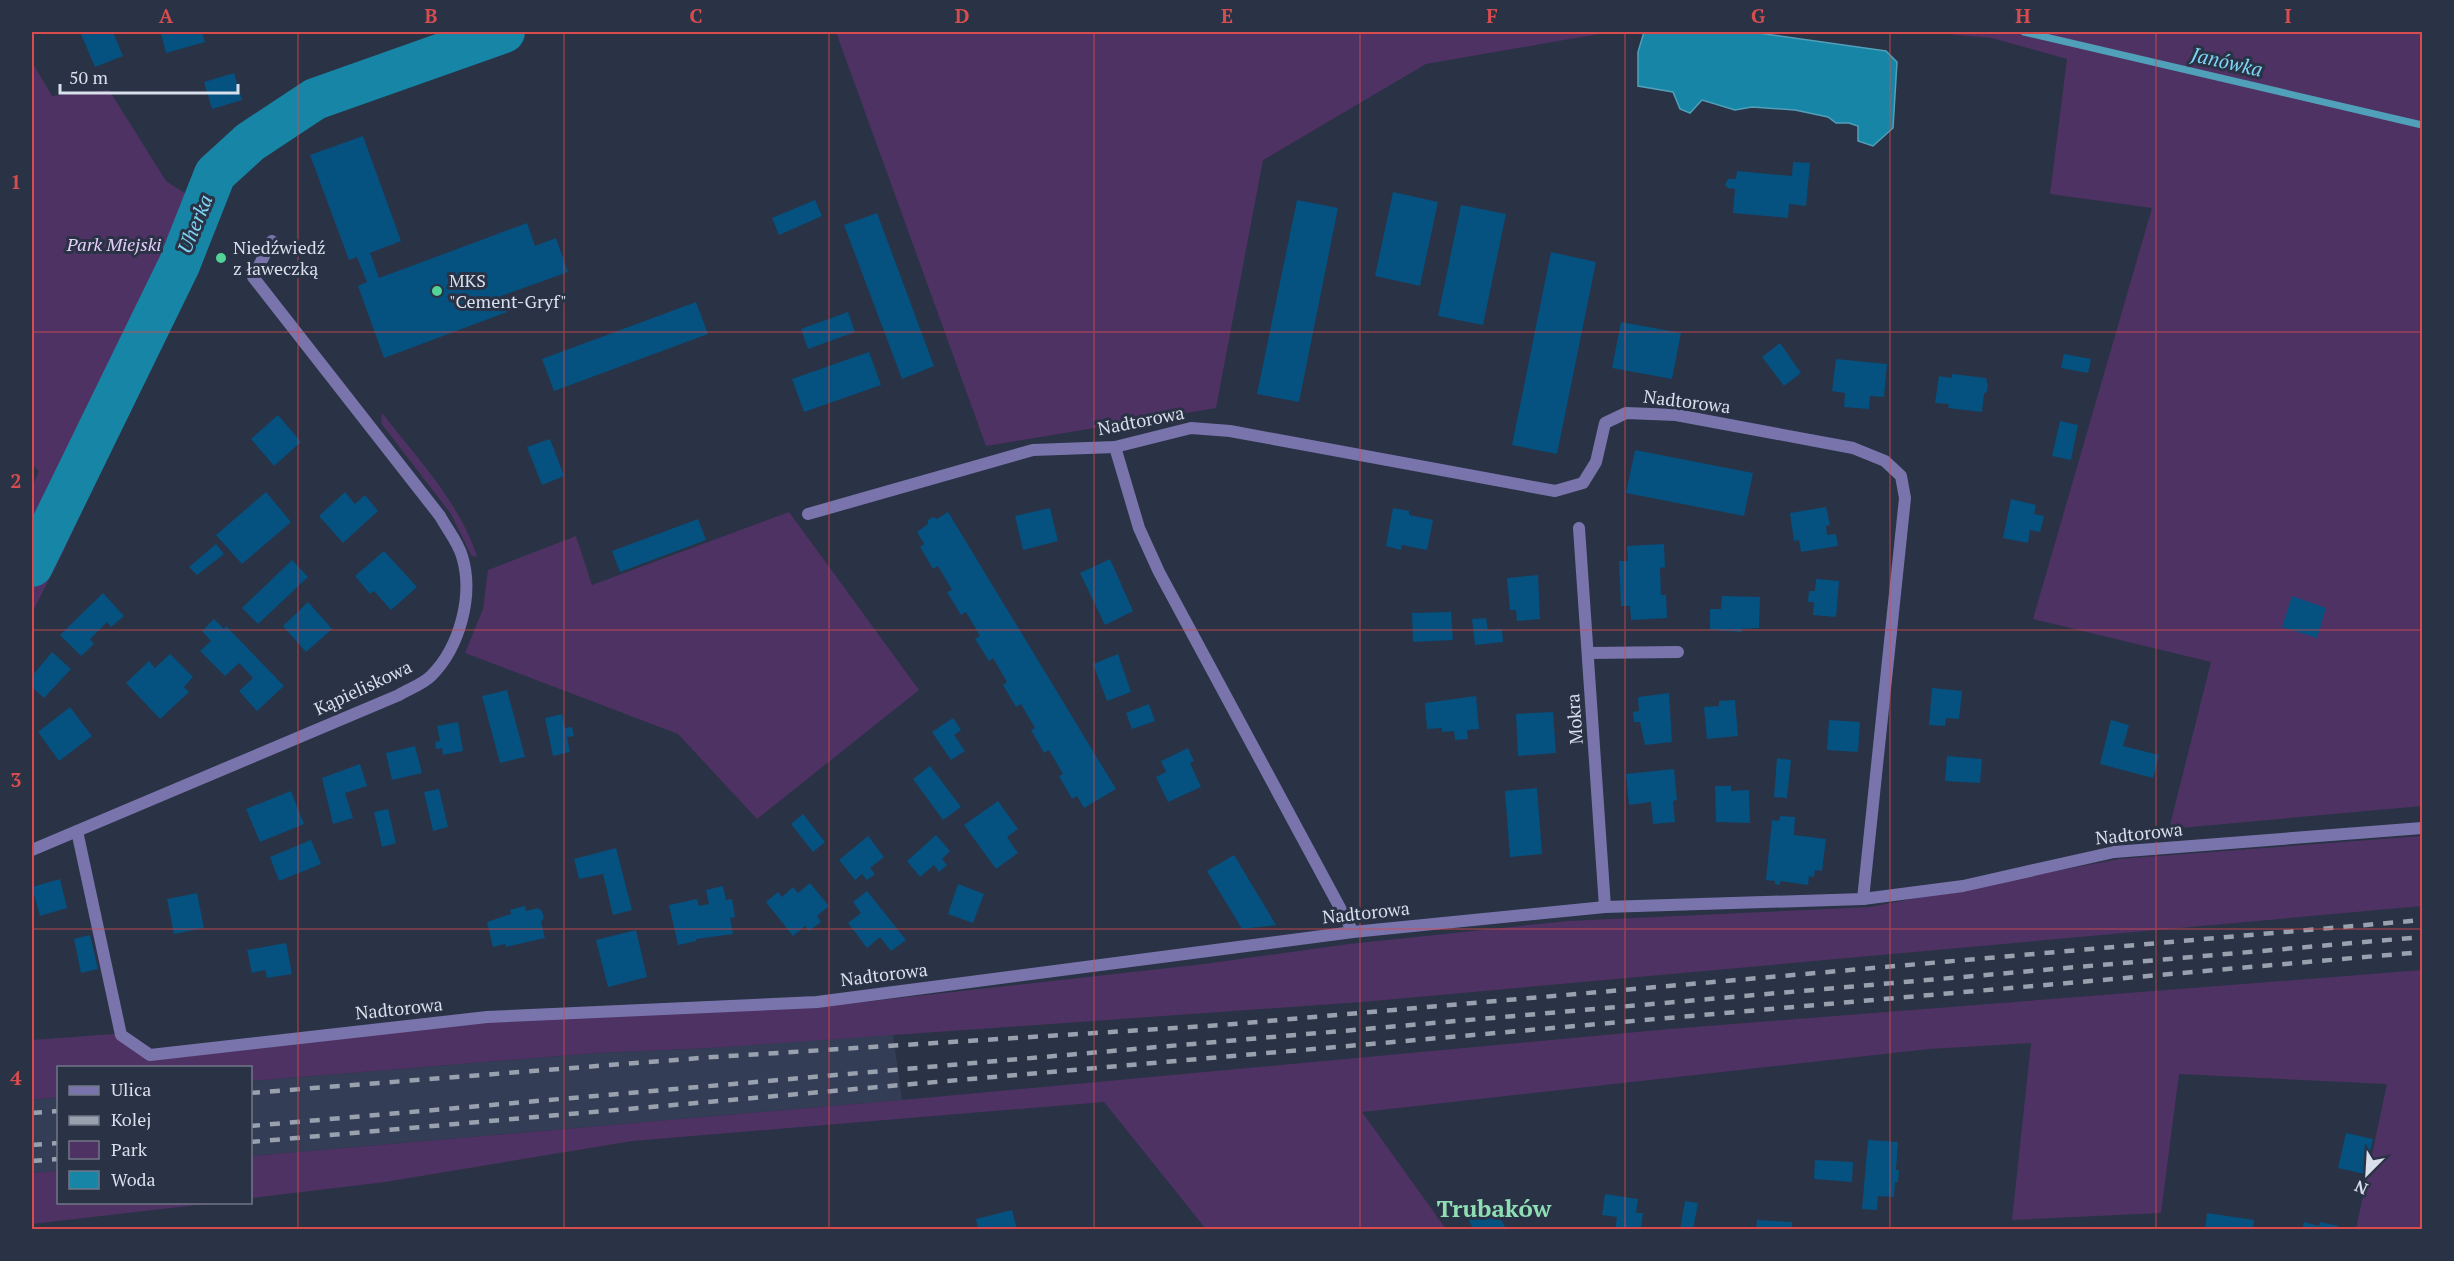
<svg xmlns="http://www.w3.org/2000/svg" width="2454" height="1261" font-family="'PT Serif',serif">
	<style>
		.built { fill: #333d55 }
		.green { fill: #4e3263 }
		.water { fill: #1785a5; stroke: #51a0ba; stroke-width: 1.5 }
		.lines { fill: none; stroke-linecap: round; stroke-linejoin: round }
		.stream { stroke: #51a0ba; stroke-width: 7 }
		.river { stroke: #1785a5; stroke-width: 42 }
		.building { fill: #055180 }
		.street { stroke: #7974ac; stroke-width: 12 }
		.rail { stroke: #99a0ae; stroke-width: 4.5; stroke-dasharray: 10 10; stroke-linecap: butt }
		.grid { fill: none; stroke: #d74d4f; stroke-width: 1.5; stroke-opacity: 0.55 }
		.poi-dot { fill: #52d397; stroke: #2a3245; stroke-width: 2 }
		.labels { text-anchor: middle; stroke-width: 6; stroke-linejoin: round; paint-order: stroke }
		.park-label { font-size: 18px; font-style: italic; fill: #e5cef9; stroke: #2a3245 }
		.poi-label { font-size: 18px; fill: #d9dfeb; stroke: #2a3245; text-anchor: start }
		.street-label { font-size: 18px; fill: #d9dfeb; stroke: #2a3245 }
		.water-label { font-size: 20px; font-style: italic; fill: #7ed4f4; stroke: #2a3245 }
		.district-label { font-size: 24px; font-weight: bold; fill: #8fdfb4; stroke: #2a3245 }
		.neatline { fill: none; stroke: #d74d4f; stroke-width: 2 }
		.grid-label { font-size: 20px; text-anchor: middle; font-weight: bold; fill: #d74d4f }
	</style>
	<rect width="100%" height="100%" fill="#2a3245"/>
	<g class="built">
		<polygon points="893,1034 902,1100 251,1156 251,1081 597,1053 710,1048"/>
		<polygon points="58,1097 58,1171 32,1173 32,1100"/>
	</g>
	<g class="green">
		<polygon points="836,32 1610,32 1426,64 1263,160 1216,408 986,446"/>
		<polygon points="1925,32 2422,32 2422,806 2169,829 2211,662 2033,619 2152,208 2050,194 2067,59 1992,38"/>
		<polygon points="32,62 52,96 109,90 166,181 218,215 64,550 32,613 32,487 39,471 32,465"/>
		<path d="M382,413c34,44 79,91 95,144l-6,-2 -20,-41 -70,-91z"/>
		<polygon points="789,512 919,690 757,819 678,734 465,653 483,609 488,570 576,536 592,585"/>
		<polygon points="2422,836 2422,906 1362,1002 710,1048 597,1053 251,1081 250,1068 58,1068 58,1097 32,1100 32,1040 114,1034 150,1055 489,1021 818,1007 1204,964 1349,944 1568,921 1870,907 2119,859"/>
		<polygon points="2422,970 2422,1229 2356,1229 2387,1084 2179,1074 2161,1213 2012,1220 2031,1043 1929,1049 1362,1112 1446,1229 1206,1229 1104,1102 632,1141 385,1182 251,1198 251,1156 902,1100 1669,1029"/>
		<polygon points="58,1171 58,1202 214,1203 32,1224 32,1173"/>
	</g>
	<polygon class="water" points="1644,32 1751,32 1886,51 1897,62 1893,128 1873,146 1858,141 1858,126 1849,123 1836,123 1828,117 1795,110 1752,107 1735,110 1702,100 1690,113 1680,109 1673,92 1638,86 1638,52"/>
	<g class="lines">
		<polyline class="stream" points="2024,32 2422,125"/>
		<polyline class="river" points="32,566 179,265 215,174 250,142 315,99 504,32"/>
	</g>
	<g class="building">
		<polygon points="80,32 113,32 123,56 95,67"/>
		<polygon points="171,32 202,32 205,42 166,53 161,34"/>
		<polygon points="234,73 242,100 212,109 204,82"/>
		<polygon points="363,136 401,241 370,253 379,278 527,223 535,246 556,238 568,272 501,296 507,312 384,358 358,286 367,282 357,257 349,260 310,155"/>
		<polygon points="1793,162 1810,163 1806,206 1789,204 1788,218 1733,213 1735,189 1728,188 1725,185 1728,179 1736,179 1737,171 1792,176"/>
		<polygon points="1393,192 1438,202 1420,286 1375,276"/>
		<polygon points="815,200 822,216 779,235 772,218"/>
		<polygon points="1297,200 1338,208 1299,402 1257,394"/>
		<polygon points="1461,205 1506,214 1483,325 1438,316"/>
		<polygon points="877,213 934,366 902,379 844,225"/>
		<polygon points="1551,252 1596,262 1557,454 1512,445"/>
		<polygon points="696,302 708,334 554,391 542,359"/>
		<polygon points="848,312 855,332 808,349 801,329"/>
		<polygon points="1621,322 1681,333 1672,379 1612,368"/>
		<polygon points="1780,343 1801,373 1784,386 1762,357"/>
		<polygon points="869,352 881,385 804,412 792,379"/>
		<polygon points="2064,354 2091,359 2088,373 2061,368"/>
		<polygon points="1836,359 1887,364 1884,397 1870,396 1869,409 1844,407 1845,393 1832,391"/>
		<polygon points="1952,374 1986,378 1988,386 1987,391 1984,394 1982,412 1948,408 1949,404 1935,403 1939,376 1952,378"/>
		<polygon points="278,415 301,442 274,466 251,439"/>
		<polygon points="2060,421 2078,425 2071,460 2052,456"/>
		<polygon points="550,439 564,476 542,485 527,447"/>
		<polygon points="1635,450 1753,473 1744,516 1626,493"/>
		<polygon points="266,492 291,522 242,564 216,535"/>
		<polygon points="345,492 355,504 365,495 378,511 343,543 319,516"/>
		<polygon points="2011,499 2036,505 2034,514 2044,516 2040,532 2030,530 2028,543 2003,538"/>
		<polygon points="1826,507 1830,525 1826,526 1827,535 1836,534 1838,546 1801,552 1799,540 1794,541 1790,513"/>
		<polygon points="1050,508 1058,541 1023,550 1015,516"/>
		<polygon points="1393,508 1409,511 1409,515 1433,520 1427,550 1402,545 1401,550 1386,546"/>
		<polygon points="948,512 1116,789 1084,808 1077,796 1072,799 1059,776 1063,774 1049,750 1044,753 1031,730 1035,728 1021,704 1016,707 1003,685 1007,682 993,658 989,661 975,639 980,636 966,612 961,615 947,592 952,590 938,566 933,569 920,547 924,544 917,532 928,524 928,520 933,517 937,519"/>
		<polygon points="698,519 706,540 620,572 612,551"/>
		<polygon points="216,544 224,554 197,575 189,567"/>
		<polygon points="1664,544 1665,567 1660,568 1661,595 1666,595 1667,618 1631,620 1630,606 1621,606 1619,561 1628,561 1627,546"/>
		<polygon points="384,551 417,587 391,610 374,591 370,594 355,576"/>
		<polygon points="1110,559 1133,611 1105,625 1080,573"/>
		<polygon points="292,560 308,577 258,624 242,608"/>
		<polygon points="1538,575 1540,619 1517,621 1516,610 1510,610 1507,578"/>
		<polygon points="1816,579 1839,581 1836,617 1813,615 1814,602 1808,602 1809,591 1815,591"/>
		<polygon points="103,593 124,616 111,627 107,622 90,639 94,644 81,656 60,635"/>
		<polygon points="1722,596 1760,597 1759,628 1742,629 1742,632 1710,630 1710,609 1721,609"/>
		<polygon points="2292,596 2326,608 2317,638 2282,627"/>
		<polygon points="308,602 332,629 306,652 283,626"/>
		<polygon points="1451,612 1453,640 1413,642 1412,613"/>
		<polygon points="1486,618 1488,630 1502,629 1503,642 1475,645 1472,619"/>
		<polygon points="214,619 224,629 226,626 284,686 257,711 239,691 253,678 239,663 225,676 200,651 211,641 202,631"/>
		<polygon points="52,652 71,669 44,698 32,687 32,676"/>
		<polygon points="170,654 193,677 184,687 189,692 160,719 126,683 149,661 155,668"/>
		<polygon points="1118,654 1131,692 1107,701 1093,664"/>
		<polygon points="1932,688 1962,691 1959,719 1946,718 1945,726 1929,725"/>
		<polygon points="507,690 525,757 500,763 482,696"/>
		<polygon points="1669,693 1672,742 1645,745 1640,722 1634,722 1633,712 1639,711 1638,697"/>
		<polygon points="1476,696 1479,729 1467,730 1468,739 1455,740 1454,731 1442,732 1442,728 1427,729 1425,703"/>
		<polygon points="1735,700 1738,736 1707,739 1704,707 1719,706 1719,701"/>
		<polygon points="1149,704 1155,721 1132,729 1126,713"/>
		<polygon points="70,707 92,736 59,761 38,732"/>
		<polygon points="1553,712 1556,753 1518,756 1516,714"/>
		<polygon points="562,714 565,728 572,727 574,736 567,737 570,752 553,756 545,718"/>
		<polygon points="953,718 961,730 954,735 965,751 951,760 932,732"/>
		<polygon points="1829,720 1860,722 1858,752 1827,750"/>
		<polygon points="2111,720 2129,725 2123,746 2159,755 2153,778 2100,764"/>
		<polygon points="458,722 463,751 443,755 442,748 436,749 435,742 440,741 437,726"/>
		<polygon points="415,746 422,773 392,780 386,753"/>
		<polygon points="1188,748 1194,761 1190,763 1201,787 1168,802 1156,777 1166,772 1161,761"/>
		<polygon points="1947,756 1982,759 1980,783 1945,781"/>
		<polygon points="1777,758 1791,760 1787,798 1774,797"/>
		<polygon points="360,764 367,786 345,793 353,818 333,824 322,778"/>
		<polygon points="930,766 961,807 943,820 913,779"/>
		<polygon points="1674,769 1677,800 1673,801 1675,822 1653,824 1651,802 1629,805 1626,774"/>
		<polygon points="1715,786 1731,786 1731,791 1749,790 1750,823 1716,822"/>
		<polygon points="1537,788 1542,854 1510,857 1505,791"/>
		<polygon points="439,789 448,827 433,831 424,792"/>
		<polygon points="291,791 304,824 260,842 246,809"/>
		<polygon points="998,801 1018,829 1007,837 1018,853 996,869 964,825"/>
		<polygon points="388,809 396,843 382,847 374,812"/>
		<polygon points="803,814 825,842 813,852 791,824"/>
		<polygon points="1780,816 1795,817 1794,835 1826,839 1822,871 1815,870 1814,877 1809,876 1808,885 1780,881 1780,885 1775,884 1775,881 1766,880 1772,820 1779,821"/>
		<polygon points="936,835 950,851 942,859 947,865 939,872 934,865 920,877 907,861"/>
		<polygon points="868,836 884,857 870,868 875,874 867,880 862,874 855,880 839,860"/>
		<polygon points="311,840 321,864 279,881 270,857"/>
		<polygon points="616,848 632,910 613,915 603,874 579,879 574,859"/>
		<polygon points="1234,855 1276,925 1242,929 1207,871"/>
		<polygon points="60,879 67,908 40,916 32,887"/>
		<polygon points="810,883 829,906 817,916 821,922 809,931 805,926 793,936 766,902 778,892 782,897 793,887 798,893"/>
		<polygon points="958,884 984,894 973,923 948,914"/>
		<polygon points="723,886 726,900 732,899 735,917 730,918 733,934 696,939 696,941 678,945 669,905 697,899 699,906 709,904 706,890"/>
		<polygon points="867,891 906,940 891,951 880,937 867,948 848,923 861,913 853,902"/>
		<polygon points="197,893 204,928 174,934 167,899"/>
		<polygon points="525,906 526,911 538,908 542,911 544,918 541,922 545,938 506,947 505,944 493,947 487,922 511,914 510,910"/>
		<polygon points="636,930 647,977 608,987 596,940"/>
		<polygon points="90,935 98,969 81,973 74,939"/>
		<polygon points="286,943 292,974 267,978 265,970 252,973 247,950"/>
		<polygon points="2346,1133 2373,1139 2365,1174 2338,1168"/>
		<polygon points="1868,1140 1898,1142 1896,1170 1899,1170 1898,1182 1895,1182 1894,1197 1878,1196 1877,1210 1862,1209"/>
		<polygon points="1815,1160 1853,1162 1852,1182 1814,1179"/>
		<polygon points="1605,1194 1638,1199 1636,1213 1643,1213 1641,1228 1615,1230 1617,1217 1602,1215"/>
		<polygon points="1685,1201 1698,1203 1693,1230 1680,1230"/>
		<polygon points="1492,1205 1507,1230 1474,1230 1468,1219"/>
		<polygon points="1012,1210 1017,1230 978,1230 976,1219"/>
		<polygon points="2207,1213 2254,1220 2253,1230 2205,1230"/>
		<polygon points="1757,1220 1792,1222 1792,1230 1756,1230"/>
		<polygon points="2304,1222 2319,1226 2320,1222 2338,1226 2337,1230 2302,1230"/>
	</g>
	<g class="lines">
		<g class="street">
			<polyline points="1115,447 1139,528 1159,572 1353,932"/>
			<polyline points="808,514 1033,450 1115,447 1191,428 1230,431 1555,491 1583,483 1596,462 1605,423 1626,413 1676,415 1853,448 1885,461 1901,476 1905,498 1863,899"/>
			<polyline points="1579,528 1605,907"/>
			<polyline points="1588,653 1678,652"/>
			<polyline points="77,831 121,1035 150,1055 487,1017 817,1002 1353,932 1605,907 1863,899 1963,886 2114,852 2422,828"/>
			<path d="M32,850l367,-155c10,-6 24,-11 32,-19 29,-29 43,-81 31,-120 -4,-14 -15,-27 -22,-40l-187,-239 19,-36"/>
		</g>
		<g class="rail">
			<polyline points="250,1093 713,1057 1222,1025 2422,920"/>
			<polyline points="32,1113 58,1111"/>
			<polyline points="250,1126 2422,937"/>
			<polyline points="250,1142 2422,952"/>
			<polyline points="32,1145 58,1143"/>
			<polyline points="32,1161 58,1159"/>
		</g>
	</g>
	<path class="grid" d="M298,32v1198M564,32v1198M829,32v1198M1094,32v1198M1360,32v1198M1625,32v1198M1890,32v1198M2156,32v1198M32,332h2390M32,630h2390M32,929h2390"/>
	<g class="poi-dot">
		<circle cx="221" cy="258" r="6"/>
		<circle cx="437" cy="291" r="6"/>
	</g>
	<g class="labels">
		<g class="park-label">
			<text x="114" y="251">Park Miejski</text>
		</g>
		<g class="poi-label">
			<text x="233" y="254">Niedźwiedź<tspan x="233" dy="21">z ławeczką</tspan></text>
			<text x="449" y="287">MKS<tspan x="449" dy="21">"Cement-Gryf"</tspan></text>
		</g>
		<g class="street-label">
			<text transform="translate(1687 402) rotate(7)" y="6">Nadtorowa</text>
			<text transform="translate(1141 421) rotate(-11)" y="6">Nadtorowa</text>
			<text transform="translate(363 688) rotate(-25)" y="6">Kąpieliskowa</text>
			<text transform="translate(1575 719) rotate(-94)" y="6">Mokra</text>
			<text transform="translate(2139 834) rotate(-6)" y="6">Nadtorowa</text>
			<text transform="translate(1366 913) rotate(-6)" y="6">Nadtorowa</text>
			<text transform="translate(884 975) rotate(-7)" y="6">Nadtorowa</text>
			<text transform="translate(399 1009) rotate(-6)" y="6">Nadtorowa</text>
		</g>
		<g class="water-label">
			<text transform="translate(2227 62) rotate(13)" y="7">Janówka</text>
			<text transform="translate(195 224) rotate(-68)" y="7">Uherka</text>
		</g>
		<g class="district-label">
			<text x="1494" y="1217">Trubaków</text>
		</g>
	</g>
	<rect width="2454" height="1261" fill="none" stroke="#2a3245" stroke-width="66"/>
	<rect x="57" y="1066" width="195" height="138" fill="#2a3245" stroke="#707787" stroke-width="1.5"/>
	<rect x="69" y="1086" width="30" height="9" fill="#7974ac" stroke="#707787" stroke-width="1.5"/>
	<text x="111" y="1096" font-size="18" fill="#d9dfeb">Ulica</text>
	<rect x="69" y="1116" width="30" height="9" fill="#99a0ae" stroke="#707787" stroke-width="1.5"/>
	<text x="111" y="1126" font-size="18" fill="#d9dfeb">Kolej</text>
	<rect x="69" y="1141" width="30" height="18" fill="#4e3263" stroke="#707787" stroke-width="1.5"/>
	<text x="111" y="1156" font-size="18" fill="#d9dfeb">Park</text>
	<rect x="69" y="1171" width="30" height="18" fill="#1785a5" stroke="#707787" stroke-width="1.5"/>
	<text x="111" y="1186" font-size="18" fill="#d9dfeb">Woda</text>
	<g transform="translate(2367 1174) rotate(204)" stroke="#2a3245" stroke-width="4.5" paint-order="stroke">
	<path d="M0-4.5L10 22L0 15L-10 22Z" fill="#d9dfeb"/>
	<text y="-9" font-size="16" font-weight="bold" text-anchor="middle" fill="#d9dfeb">N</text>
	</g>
	<path d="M60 84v9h178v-9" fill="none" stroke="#d9dfeb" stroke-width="3"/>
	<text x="69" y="84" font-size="18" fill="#d9dfeb" stroke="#2a3245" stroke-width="4.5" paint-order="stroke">50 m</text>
	<rect x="33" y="33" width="2388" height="1195" class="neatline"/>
	<g class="grid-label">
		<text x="166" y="23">A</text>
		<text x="431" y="23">B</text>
		<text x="696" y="23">C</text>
		<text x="962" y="23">D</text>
		<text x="1227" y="23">E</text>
		<text x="1492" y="23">F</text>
		<text x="1758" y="23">G</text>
		<text x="2023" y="23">H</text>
		<text x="2288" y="23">I</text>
		<text x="16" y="189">1</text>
		<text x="16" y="488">2</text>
		<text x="16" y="787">3</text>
		<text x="16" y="1085">4</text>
	</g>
</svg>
